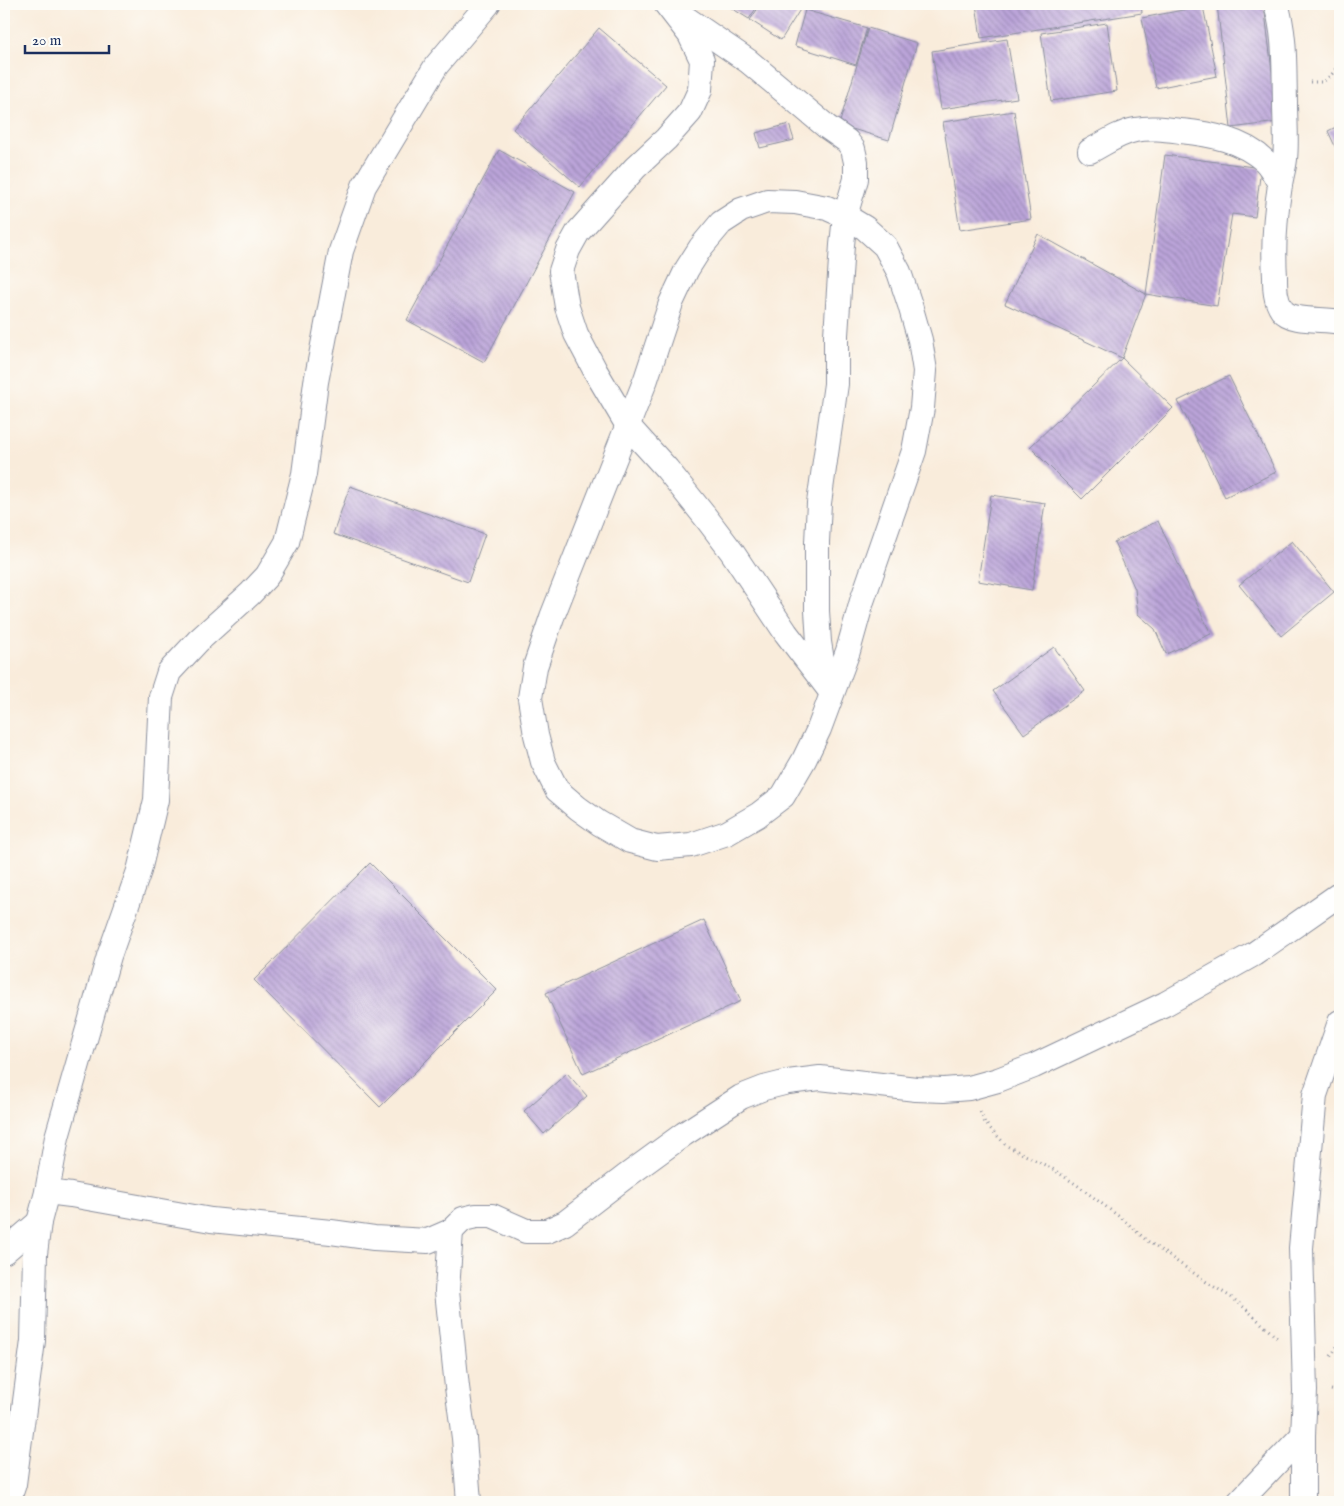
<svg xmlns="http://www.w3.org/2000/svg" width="1344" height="1506" font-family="'IM FELL English',serif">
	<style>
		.building { fill: url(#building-back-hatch) }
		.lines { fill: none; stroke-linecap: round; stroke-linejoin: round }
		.street-casing { stroke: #8a8e9c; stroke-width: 26 }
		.path { stroke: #8a8e9c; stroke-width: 3; stroke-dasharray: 1 4; stroke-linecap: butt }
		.street { stroke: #fff; stroke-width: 24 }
	</style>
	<defs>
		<pattern id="building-back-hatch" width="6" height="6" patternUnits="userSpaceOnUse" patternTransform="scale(1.25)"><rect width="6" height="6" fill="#bba4d9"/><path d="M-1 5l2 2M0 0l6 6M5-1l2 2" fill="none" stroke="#9786b3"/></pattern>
	</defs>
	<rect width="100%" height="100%" fill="#fdfcf7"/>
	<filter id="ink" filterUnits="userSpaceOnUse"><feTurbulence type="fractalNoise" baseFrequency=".02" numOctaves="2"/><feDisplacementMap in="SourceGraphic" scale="10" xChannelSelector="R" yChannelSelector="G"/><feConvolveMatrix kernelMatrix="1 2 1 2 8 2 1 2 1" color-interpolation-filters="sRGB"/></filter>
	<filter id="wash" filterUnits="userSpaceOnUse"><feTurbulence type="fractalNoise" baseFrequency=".0096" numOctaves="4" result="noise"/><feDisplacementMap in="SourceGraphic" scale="20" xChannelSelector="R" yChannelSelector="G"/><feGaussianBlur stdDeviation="1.12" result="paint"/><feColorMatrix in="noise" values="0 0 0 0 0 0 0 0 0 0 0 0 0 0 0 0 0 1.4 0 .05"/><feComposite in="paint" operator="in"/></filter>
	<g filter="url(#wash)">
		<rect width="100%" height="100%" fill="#f9ecdb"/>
		<g id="blocks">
			<g class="building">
				<polygon points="725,4 759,4 749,19"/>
				<polygon points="761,4 794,4 801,8 781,40 750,20"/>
				<polygon points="976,4 1141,4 1142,13 981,38"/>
				<polygon points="1217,4 1264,4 1278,122 1231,128"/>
				<polygon points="1203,6 1217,76 1156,88 1142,18"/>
				<polygon points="805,10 867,28 856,65 795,46"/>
				<polygon points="1107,23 1117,91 1051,101 1041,33"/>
				<polygon points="599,28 666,85 580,187 513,129"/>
				<polygon points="868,28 917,43 889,140 839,125"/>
				<polygon points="1007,39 1017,98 941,109 932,51"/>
				<polygon points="1014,111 1031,219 960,230 943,122"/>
				<polygon points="789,124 794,140 760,148 756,133"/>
				<polygon points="1340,125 1340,157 1328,131"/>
				<polygon points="499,150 575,192 484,362 407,320"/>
				<polygon points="1165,155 1261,168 1255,217 1232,214 1217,306 1146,294"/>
				<polygon points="1038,234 1146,294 1122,358 1173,408 1082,499 1030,447 1122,358 1005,304"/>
				<polygon points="1229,376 1276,472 1225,497 1178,401"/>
				<polygon points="350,486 485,534 468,582 333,534"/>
				<polygon points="991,495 1045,503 1032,590 978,581"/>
				<polygon points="1158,521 1211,634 1166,654 1155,629 1138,614 1135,589 1114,542"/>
				<polygon points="1292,541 1334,592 1281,636 1239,585"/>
				<polygon points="1054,647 1085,691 1024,734 993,691"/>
				<polygon points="370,863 497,990 380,1107 254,980"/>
				<polygon points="704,920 741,1001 583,1074 546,993"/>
				<polygon points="567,1073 587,1096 544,1134 524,1111"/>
			</g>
		</g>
	</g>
	<g filter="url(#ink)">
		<use href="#blocks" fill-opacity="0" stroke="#8a8e9c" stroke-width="1"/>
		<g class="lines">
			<defs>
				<g id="street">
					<polyline points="666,4 690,35 702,60 700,90 690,112 666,139 635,168 578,232 568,250 561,271 567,307 576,334 596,372 628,426 667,469 707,519 732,552 786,633 832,693"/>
					<path d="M1276,4c10,31 8,65 9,98 0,19 2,39 0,57 -1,9 -4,18 -5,26 -5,31 -7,61 -5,92 0,11 0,23 7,33 10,13 42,8 58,12"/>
					<polyline points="681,15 748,61 827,127 847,141 853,149 856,162 856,179 845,216 842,245 836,335 836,384 819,503 817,542 817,611 819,642 824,673 827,680"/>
					<path d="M1090,151c14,-7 29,-18 45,-21 16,-3 30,-1 46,1 30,3 61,9 84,30 6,6 11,16 15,23"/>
					<polygon points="767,201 795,202 827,208 845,216 865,228 885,246 899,272 910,305 920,340 925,371 922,408 914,451 862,601 848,651 819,729 804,760 783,796 758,815 727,833 691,845 657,848 630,841 599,823 578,808 557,790 543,762 536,735 530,698 535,667 552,617 646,379 671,303 687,269 701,247 721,223 741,210"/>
					<polyline points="47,1192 71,1195 211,1220 331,1232 374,1238 428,1241 451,1231 463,1219 476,1216 492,1216 526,1231 547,1231 565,1223 625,1177 684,1134 741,1097 764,1088 788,1082 820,1078 916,1089 944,1090 969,1088 998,1080 1034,1066 1165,1004 1254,954 1340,894"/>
					<polyline points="451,1231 447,1291 457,1387 464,1438 469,1502"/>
					<polyline points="4,1252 39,1222"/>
					<polyline points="8,1502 14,1484 33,1341 35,1254 39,1222 47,1192 57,1137 109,956 139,871 156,800 161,697 169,672 198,641 250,594 267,576 287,542 304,474 316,382 341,251 364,186 436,66 488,4"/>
					<polyline points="1239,1502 1303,1435"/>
					<polyline points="1303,1502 1303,1435 1305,1391 1301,1248 1315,1095 1340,1022"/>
				</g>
			</defs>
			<use href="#street" class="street-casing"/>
			<g class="path">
				<polyline points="1310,82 1323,82 1332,74 1340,62"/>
				<polyline points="980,1112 985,1123 1007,1146 1051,1168 1077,1185 1125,1221 1146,1240 1208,1283 1231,1297 1245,1308 1277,1338"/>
				<polyline points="1331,1356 1340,1342"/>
				<polyline points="1331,1390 1340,1392"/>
			</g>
			<use href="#street" class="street"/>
		</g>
	</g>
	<rect width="1344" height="1506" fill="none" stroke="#fdfcf7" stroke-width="20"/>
	<path d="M25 45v8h84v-8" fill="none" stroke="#1b2f5e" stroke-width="2.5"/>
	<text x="32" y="45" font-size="15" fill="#1b2f5e" stroke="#fdfcf7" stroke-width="4" paint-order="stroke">20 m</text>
</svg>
